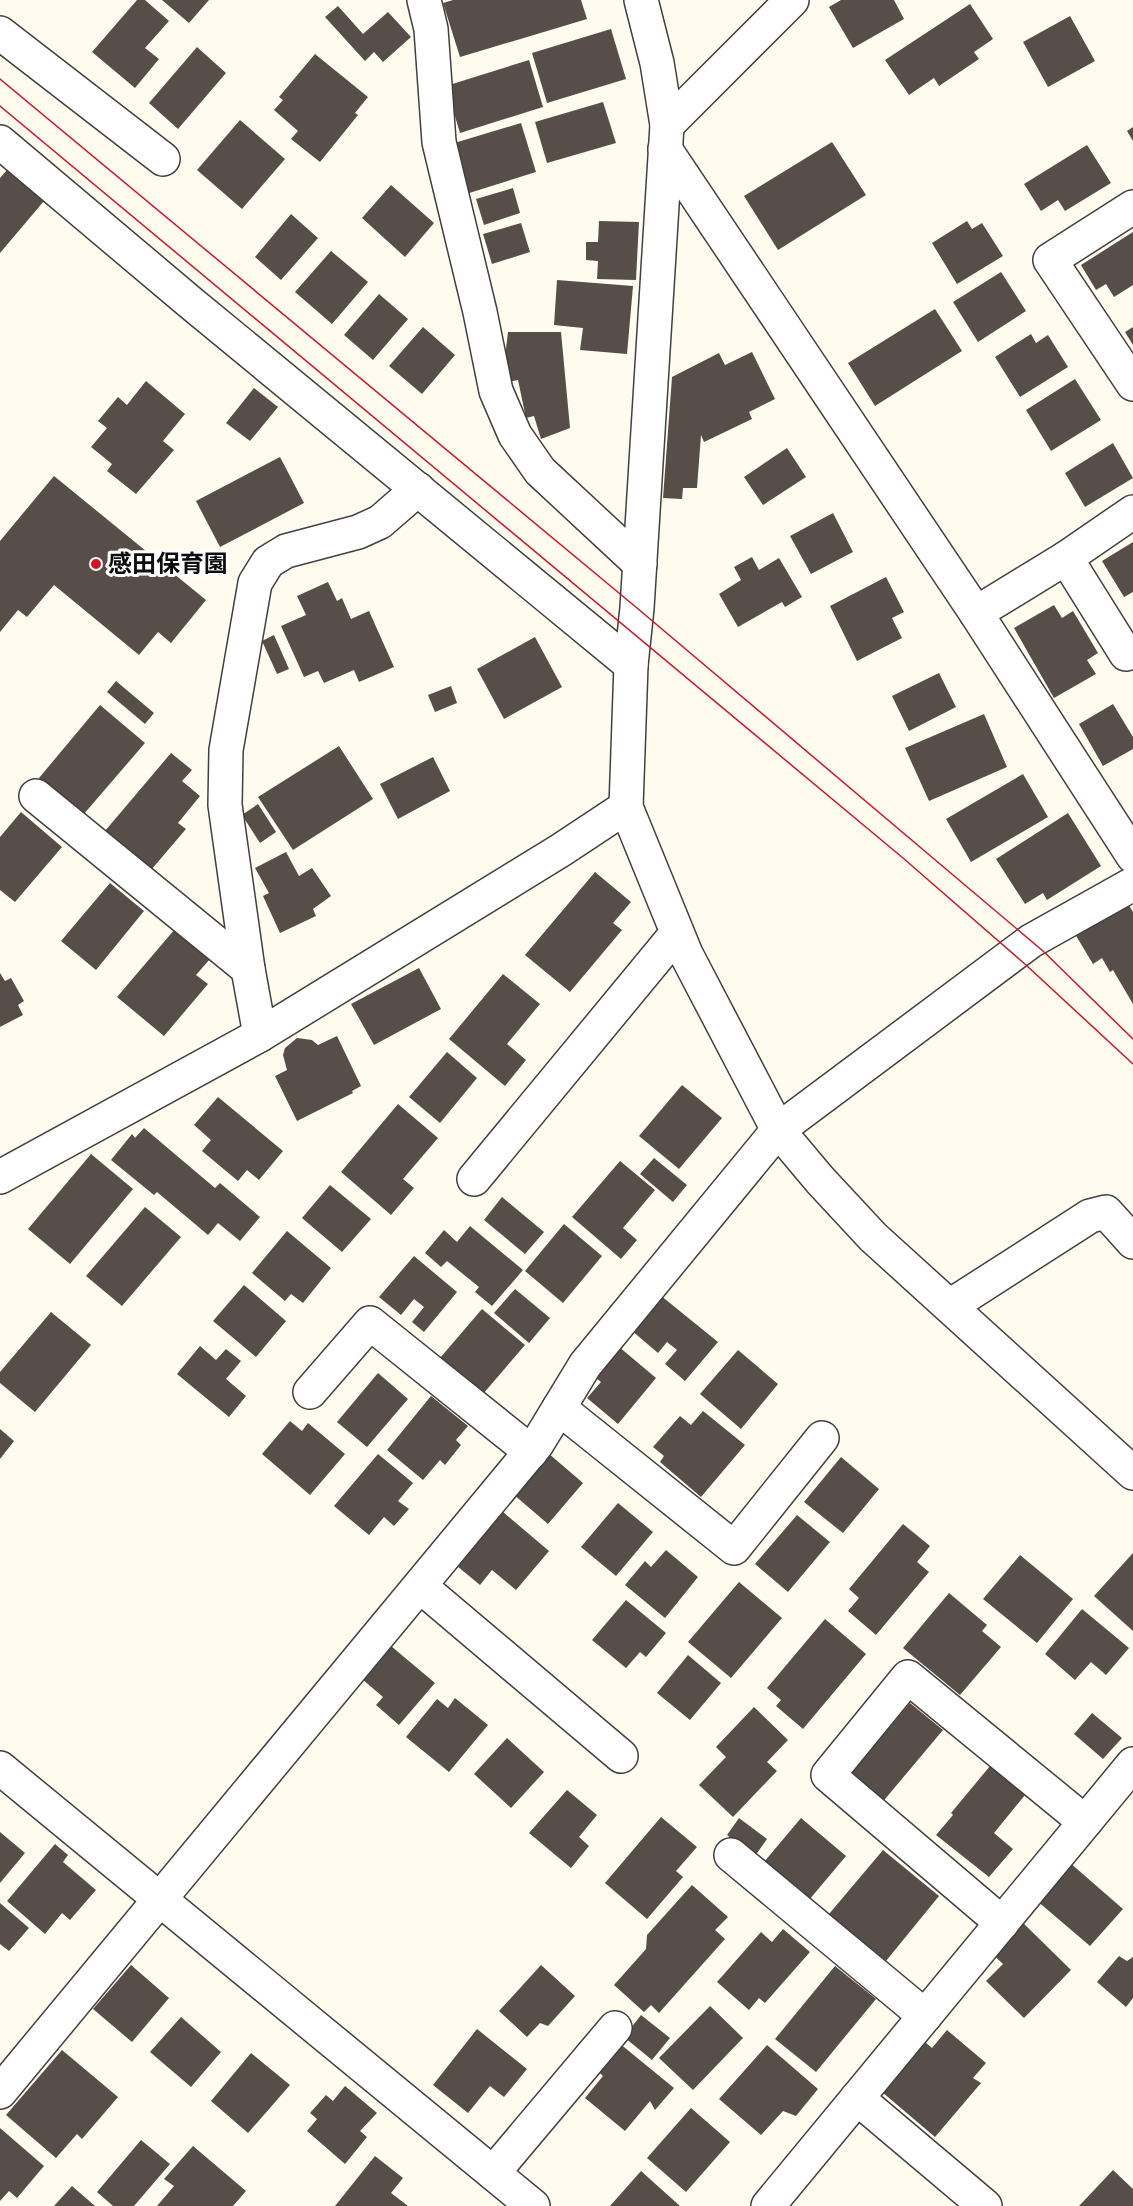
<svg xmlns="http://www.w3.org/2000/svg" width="1133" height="2206" font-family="'Zilla Slab','Noto Sans JP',serif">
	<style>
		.building { fill: #574e49 }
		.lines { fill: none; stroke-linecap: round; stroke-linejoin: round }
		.minor-casing { stroke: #404040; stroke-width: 36 }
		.tertiary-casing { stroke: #404040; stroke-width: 36 }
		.minor { stroke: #fff; stroke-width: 33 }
		.tertiary { stroke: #fff; stroke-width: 33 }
		.tram { stroke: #cd1628; stroke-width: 1.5 }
		.poi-dot { fill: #cd1628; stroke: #fff; stroke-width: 2 }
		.labels { text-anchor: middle; stroke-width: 6; stroke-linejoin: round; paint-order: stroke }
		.poi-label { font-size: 24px; font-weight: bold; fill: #0d0d0d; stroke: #fff; text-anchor: start }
	</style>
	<rect width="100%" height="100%" fill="#fffbee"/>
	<g class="building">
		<polygon points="137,0 145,0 169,21 145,48 159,59 135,88 92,52"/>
		<polygon points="162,0 209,0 189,23"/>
		<polygon points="453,0 581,0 587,19 460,57 443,3"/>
		<polygon points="841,0 894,0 904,19 853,48 829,7"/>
		<polygon points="970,4 993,39 974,52 979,59 939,86 934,78 909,95 885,60"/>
		<polygon points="338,6 363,34 388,12 411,37 383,62 374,52 365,61 325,17"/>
		<polygon points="1070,16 1095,61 1048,87 1023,42"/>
		<polygon points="611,29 626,79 547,103 532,53"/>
		<polygon points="197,47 226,73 178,129 149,103"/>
		<polygon points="315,54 368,97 355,113 358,115 320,162 291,139 298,131 274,110 283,100 279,97"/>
		<polygon points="529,60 543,107 460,133 446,86"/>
		<polygon points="603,102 616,143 547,163 535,122"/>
		<polygon points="240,120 285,159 242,209 197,170"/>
		<polygon points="521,123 536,172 466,194 451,144"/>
		<polygon points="1133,127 1133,141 1127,131"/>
		<polygon points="832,142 866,195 778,250 744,196"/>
		<polygon points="1087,145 1111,183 1065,211 1058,200 1041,211 1024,184"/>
		<polygon points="7,170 44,201 0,253 0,178"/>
		<polygon points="391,185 434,223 405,257 362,218"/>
		<polygon points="513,188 520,213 484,225 476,199"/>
		<polygon points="291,214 318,238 281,280 255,257"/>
		<polygon points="599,221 639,222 636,280 597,279 598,261 586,260 586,242 598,242"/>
		<polygon points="967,221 972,229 982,223 1003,256 957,284 932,243"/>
		<polygon points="521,223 530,252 492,264 483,234"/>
		<polygon points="1133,232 1133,285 1114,297 1106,284 1096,290 1081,265"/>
		<polygon points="331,251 368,282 332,324 295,292"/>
		<polygon points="1001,272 1026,311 978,342 953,302"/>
		<polygon points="557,280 633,286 627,354 580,350 583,328 554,325"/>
		<polygon points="379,294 408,319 373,360 344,335"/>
		<polygon points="935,309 962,351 875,406 848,363"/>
		<polygon points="423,327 455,355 422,394 389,366"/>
		<polygon points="1133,327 1133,345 1125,332"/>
		<polygon points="508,332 561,332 570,428 541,439 534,416 526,418 518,380 502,383"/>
		<polygon points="1031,334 1036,343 1048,335 1068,367 1020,397 995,357"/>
		<polygon points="752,352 775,399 749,412 752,419 704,442 701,435 697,488 683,488 682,499 663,498 672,377 719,353 725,365"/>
		<polygon points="1075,379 1101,420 1051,451 1026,410"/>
		<polygon points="146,381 185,414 163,441 174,450 136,494 107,471 112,464 91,447 107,428 98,421 118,397 127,405"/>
		<polygon points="254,388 278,407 250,441 226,423"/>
		<polygon points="1113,443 1133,478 1085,507 1065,473"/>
		<polygon points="787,448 806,477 763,505 744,477"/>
		<polygon points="280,457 304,503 220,547 196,501"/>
		<polygon points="54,476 206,600 171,643 158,632 139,655 54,585 27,617 18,610 0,632 0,541"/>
		<polygon points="833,513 853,552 811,574 790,536"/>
		<polygon points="1133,542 1133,592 1124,597 1102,561"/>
		<polygon points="752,557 759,570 779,558 802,597 785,607 782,602 738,627 719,594 741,580 734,567"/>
		<polygon points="886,577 904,612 892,618 902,638 857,661 830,606"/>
		<polygon points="328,582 337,601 342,598 351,619 369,611 394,667 359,682 354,670 324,683 318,671 304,677 281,626 306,615 297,596"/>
		<polygon points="1054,605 1062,618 1073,611 1098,653 1087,660 1096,674 1054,698 1014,628"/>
		<polygon points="274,635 289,669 277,674 262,641"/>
		<polygon points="535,637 562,687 504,719 477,669"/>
		<polygon points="939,673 956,707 909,731 892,696"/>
		<polygon points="116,681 154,713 145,724 107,692"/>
		<polygon points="451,686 457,703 435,712 428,695"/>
		<polygon points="1113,704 1133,737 1133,749 1103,766 1079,724"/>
		<polygon points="100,705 145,743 83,815 39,778"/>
		<polygon points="984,714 1007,767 929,801 905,748"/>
		<polygon points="339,746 373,799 293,850 258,797"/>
		<polygon points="171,753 192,770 182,781 200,796 178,823 186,829 151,870 105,831"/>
		<polygon points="433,757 450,791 398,819 380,784"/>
		<polygon points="1023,774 1048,817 971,862 946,819"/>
		<polygon points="258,804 276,832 260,843 242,815"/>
		<polygon points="21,812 62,847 15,902 0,890 0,837"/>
		<polygon points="1068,813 1101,866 1047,900 1043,893 1025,904 996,859"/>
		<polygon points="286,852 299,876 312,868 331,896 313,909 316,916 280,933 263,896 269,893 255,868"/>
		<polygon points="595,872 631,902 613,923 622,930 570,992 525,955"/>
		<polygon points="110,883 144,911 96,970 61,941"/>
		<polygon points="1127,902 1133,912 1133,1004 1113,970 1110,972 1102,958 1093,964 1075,934"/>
		<polygon points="175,929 210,959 196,975 208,984 164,1036 117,997"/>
		<polygon points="419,968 441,1009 374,1045 351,1004"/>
		<polygon points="0,973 5,981 11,978 24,1001 18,1005 23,1015 0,1027"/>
		<polygon points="503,974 540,1004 507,1044 526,1060 505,1086 449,1039"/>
		<polygon points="337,1036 361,1086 352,1091 353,1093 297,1121 275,1076 287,1070 283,1055 285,1048 297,1038 312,1040 318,1045"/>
		<polygon points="447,1052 477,1078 440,1123 409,1097"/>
		<polygon points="682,1085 722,1118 679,1169 639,1136"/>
		<polygon points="218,1097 283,1151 259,1180 247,1170 238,1181 202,1151 211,1140 194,1125"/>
		<polygon points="398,1104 438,1138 403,1179 414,1188 391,1215 341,1172"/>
		<polygon points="144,1128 215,1188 220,1183 260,1217 240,1241 218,1223 208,1235 157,1192 154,1195 111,1160 132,1134 135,1138"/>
		<polygon points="91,1154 133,1189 70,1264 28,1229"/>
		<polygon points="654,1158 687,1185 673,1202 640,1174"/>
		<polygon points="620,1161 655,1190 623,1228 637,1240 621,1259 572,1217"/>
		<polygon points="330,1185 371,1219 342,1252 302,1218"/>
		<polygon points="502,1197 544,1232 525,1254 484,1220"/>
		<polygon points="145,1207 181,1237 122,1306 86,1276"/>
		<polygon points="564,1224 602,1256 563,1303 525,1271"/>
		<polygon points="470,1226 523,1270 492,1306 475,1292 479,1287 447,1261 441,1267 425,1253 444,1230 457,1242"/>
		<polygon points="287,1231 331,1268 303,1303 291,1294 285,1301 252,1273"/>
		<polygon points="414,1256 457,1292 424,1332 412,1322 424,1307 414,1299 401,1315 379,1297"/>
		<polygon points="244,1285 286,1321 256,1357 213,1321"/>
		<polygon points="515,1289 550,1318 529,1343 494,1313"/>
		<polygon points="660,1295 718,1342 685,1381 665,1364 677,1350 667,1342 658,1353 631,1330"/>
		<polygon points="482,1309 525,1345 483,1394 440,1358"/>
		<polygon points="51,1312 91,1345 35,1412 0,1383 0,1372"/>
		<polygon points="200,1346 216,1360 226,1349 241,1361 226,1379 246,1396 229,1417 177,1374"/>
		<polygon points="618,1346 656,1378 618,1424 587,1398 601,1382 593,1376"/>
		<polygon points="738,1350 778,1384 741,1429 700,1394"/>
		<polygon points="378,1373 408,1399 367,1447 337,1422"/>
		<polygon points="431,1396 468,1426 456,1440 461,1445 445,1465 440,1460 423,1480 387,1450"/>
		<polygon points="703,1411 745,1445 701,1497 660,1462 664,1456 653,1447 680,1416 691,1425"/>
		<polygon points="290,1421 302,1431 308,1423 345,1454 310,1495 262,1454"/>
		<polygon points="0,1429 14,1441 0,1459"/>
		<polygon points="548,1453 583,1483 548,1524 513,1494"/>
		<polygon points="378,1454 413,1483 398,1501 409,1509 394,1526 384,1517 369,1535 334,1506"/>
		<polygon points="841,1457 879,1489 843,1533 804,1502"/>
		<polygon points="618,1503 653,1532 616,1576 581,1547"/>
		<polygon points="503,1512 549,1551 516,1590 492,1570 480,1585 457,1566"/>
		<polygon points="797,1515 830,1542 788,1592 755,1564"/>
		<polygon points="903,1524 930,1546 917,1562 929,1572 876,1635 848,1611 859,1598 849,1589"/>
		<polygon points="666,1550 698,1577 665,1618 625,1585 645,1561 651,1567"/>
		<polygon points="1133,1553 1133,1631 1094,1596"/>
		<polygon points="1020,1555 1073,1599 1037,1643 983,1599"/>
		<polygon points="739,1582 782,1618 731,1678 688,1642"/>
		<polygon points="949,1593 987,1625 982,1631 1001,1647 960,1695 903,1648"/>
		<polygon points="626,1600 666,1633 646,1657 640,1652 626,1668 592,1640"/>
		<polygon points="1082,1609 1129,1648 1106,1675 1091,1662 1075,1680 1045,1654"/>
		<polygon points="825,1619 866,1654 803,1729 776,1706 781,1700 767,1688"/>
		<polygon points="391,1646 435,1683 399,1725 376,1705 383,1697 362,1679"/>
		<polygon points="688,1655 721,1683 690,1720 657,1693"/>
		<polygon points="455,1698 488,1725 449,1772 406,1737 437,1699 448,1708"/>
		<polygon points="910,1703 943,1730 880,1805 847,1778"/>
		<polygon points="754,1707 788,1740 767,1762 777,1771 733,1817 699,1785 726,1757 716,1747"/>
		<polygon points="1092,1713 1122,1738 1103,1759 1074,1734"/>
		<polygon points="507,1738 544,1772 511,1808 474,1774"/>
		<polygon points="990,1766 1025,1795 994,1833 1013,1849 989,1877 936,1835 953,1815 951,1813"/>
		<polygon points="567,1790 597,1815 579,1837 589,1846 571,1868 529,1833"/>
		<polygon points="661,1817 697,1847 676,1871 683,1877 647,1919 605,1883"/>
		<polygon points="739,1818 767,1839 755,1856 727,1835"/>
		<polygon points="801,1818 846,1856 809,1900 764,1862"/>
		<polygon points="0,1832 25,1853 0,1883"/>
		<polygon points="55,1844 68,1855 63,1862 96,1890 70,1920 62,1913 45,1934 7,1901"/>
		<polygon points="883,1850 939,1896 886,1961 829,1914"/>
		<polygon points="1069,1862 1123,1909 1090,1946 1036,1900"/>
		<polygon points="692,1885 728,1917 715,1930 725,1939 659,2013 651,2005 644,2012 614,1985 646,1949 647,1935"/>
		<polygon points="0,1903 29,1928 9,1951 0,1944"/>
		<polygon points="1016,1916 1071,1970 1024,2018 986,1981 1003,1964 985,1947"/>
		<polygon points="783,1929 810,1952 765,2003 759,1998 749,2010 717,1982 761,1932 772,1942"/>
		<polygon points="1119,1956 1127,1961 1133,1957 1133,1998 1126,2007 1097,1982"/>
		<polygon points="131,1965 169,1998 132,2042 93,2009"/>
		<polygon points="541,1965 575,1996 548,2026 540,2023 527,2037 499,2011"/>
		<polygon points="835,1966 876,1999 816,2072 775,2039"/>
		<polygon points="710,2006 743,2038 693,2090 659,2058"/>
		<polygon points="641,2015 670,2038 652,2060 624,2037"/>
		<polygon points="181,2017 221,2052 191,2087 150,2052"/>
		<polygon points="477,2029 527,2069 504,2097 490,2086 468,2113 433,2085"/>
		<polygon points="947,2030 986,2063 973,2078 981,2083 935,2137 882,2092 925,2042 932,2048"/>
		<polygon points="619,2043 674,2088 655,2110 650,2101 625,2131 585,2098 603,2076 597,2070"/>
		<polygon points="767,2045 818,2089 796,2116 783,2111 761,2135 719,2099"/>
		<polygon points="62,2050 118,2097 82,2139 77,2134 56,2158 6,2115"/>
		<polygon points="251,2053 290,2085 248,2133 211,2101"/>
		<polygon points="345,2086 377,2113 360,2131 367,2137 345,2164 307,2131 317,2119 310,2113 326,2095 333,2101"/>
		<polygon points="691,2108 730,2142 686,2192 647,2158"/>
		<polygon points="0,2128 44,2166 17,2198 9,2191 0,2201"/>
		<polygon points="141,2140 170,2164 134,2206 113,2206 97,2192"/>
		<polygon points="193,2146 246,2191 233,2206 157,2206 174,2186 164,2179"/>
		<polygon points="375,2156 403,2178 391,2193 408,2206 335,2206"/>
		<polygon points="1113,2170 1133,2189 1133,2206 1079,2206"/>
		<polygon points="641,2171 680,2206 610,2206"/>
		<polygon points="72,2186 95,2206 54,2206"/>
	</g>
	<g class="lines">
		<defs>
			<g id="minor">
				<polyline points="424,0 431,29 439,142 480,312 496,391 515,435 540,471 640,564"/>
				<polyline points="641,0 657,63 667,125 637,608 631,665 626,807 686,954 778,1130 820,1180 873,1237 1133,1473"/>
				<polyline points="0,33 163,159"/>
				<polyline points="667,125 792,0"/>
				<polyline points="0,142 191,303 631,665"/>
				<polyline points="665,149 976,613 1133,856"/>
				<polyline points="1133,207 1050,260 1133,384"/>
				<polyline points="1066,558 1126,654"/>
				<polyline points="976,613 1066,558 1133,512"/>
				<polyline points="36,796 248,969"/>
				<polyline points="260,1035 248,969 225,805 226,750 255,583 268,562 286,551 358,532 380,522 418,489"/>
				<polyline points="474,1179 677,933"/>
				<polyline points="950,1306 1090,1216 1106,1212 1133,1242"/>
				<polyline points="310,1392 370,1323 531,1452"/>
				<polyline points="559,1408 734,1548 822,1438"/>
				<polyline points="420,1586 621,1756"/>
				<polyline points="0,1768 533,2206"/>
				<polyline points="731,1855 925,2016"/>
				<polyline points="1002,1923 828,1775 908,1677 1085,1822"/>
				<polyline points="0,2092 537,1444 585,1365 778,1130 1031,941 1133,884"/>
				<polyline points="857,2098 985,2206"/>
				<polyline points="493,2173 615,2028"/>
				<polyline points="768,2206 1133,1764"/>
			</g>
			<polyline id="tertiary" points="0,1177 260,1035 561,850 626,807"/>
		</defs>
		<use href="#minor" class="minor-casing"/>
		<use href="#tertiary" class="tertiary-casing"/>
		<use href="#minor" class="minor"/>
		<use href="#tertiary" class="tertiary"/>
		<g class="tram">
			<polyline points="0,79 637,608 1043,951 1133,1039"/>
			<polyline points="0,106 903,858 1026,965 1133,1064"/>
		</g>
	</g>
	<circle class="poi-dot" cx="96" cy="564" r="6"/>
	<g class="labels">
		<g class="poi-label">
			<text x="108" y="572">感田保育園</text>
		</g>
	</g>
</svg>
